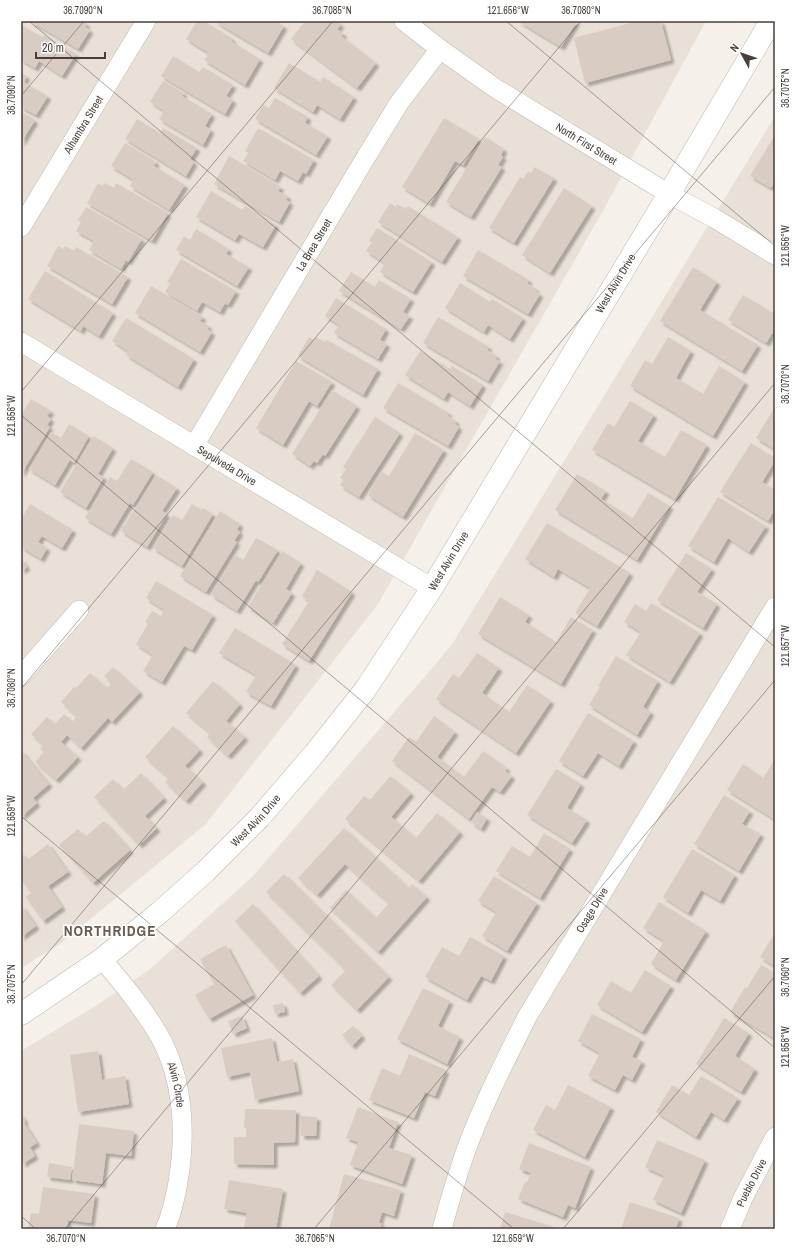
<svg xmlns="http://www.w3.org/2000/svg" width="796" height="1250" font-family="'Archivo Narrow',sans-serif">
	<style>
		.residential { fill: #e9e1d8 }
		.building { fill: #d9ccc3; filter: url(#shadow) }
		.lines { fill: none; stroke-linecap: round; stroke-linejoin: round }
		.minor-casing { stroke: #c0b6ad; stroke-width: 20 }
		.tertiary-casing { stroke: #c0b6ad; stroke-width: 23 }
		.minor { stroke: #fff; stroke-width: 19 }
		.tertiary { stroke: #fff; stroke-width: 22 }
		.ticks { fill: none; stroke: #493f38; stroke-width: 1; stroke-opacity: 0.45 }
		.labels { text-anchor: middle; stroke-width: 3.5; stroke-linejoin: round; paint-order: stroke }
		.street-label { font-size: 11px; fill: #493f38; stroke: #fff }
		.district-label { font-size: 15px; font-weight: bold; letter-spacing: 1px; fill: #6c5b4f; stroke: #fff }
		.neatline { fill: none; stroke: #493f38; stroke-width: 1.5 }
		.ticks-label { font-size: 10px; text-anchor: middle; fill: #493f38 }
	</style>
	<defs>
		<filter id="shadow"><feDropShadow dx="3.5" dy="3.5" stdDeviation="1" flood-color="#0004"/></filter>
	</defs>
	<rect width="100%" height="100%" fill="#f5f0ea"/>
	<g class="residential">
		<polygon points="21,21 706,21 604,209 378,604 205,825 60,944 21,968"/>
		<polygon points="775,116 775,1229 21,1229 21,1051 97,1005 149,970 252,877 451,646"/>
	</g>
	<g class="building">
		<polygon points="30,21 82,21 87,24 85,27 90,30 78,49"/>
		<polygon points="197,21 204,21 233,39 231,41 260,59 245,85 204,60 209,53 186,39"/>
		<polygon points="214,21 276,21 284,26 268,53"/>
		<polygon points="305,21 336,21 341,24 337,29 344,34 341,36 376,63 357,88 291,39"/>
		<polygon points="518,21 577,21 561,47"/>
		<polygon points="638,21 661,21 671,60 585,83 574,38"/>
		<polygon points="21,25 42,37 44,35 76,54 62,76 39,61 35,68 21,60"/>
		<polygon points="173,56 199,72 203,67 233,85 226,96 233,100 225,114 161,76"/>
		<polygon points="289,63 320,82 323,77 354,97 340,119 317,105 313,112 274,88"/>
		<polygon points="21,73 27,76 23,82 48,96 36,115 21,107"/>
		<polygon points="163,81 184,93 182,96 212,114 205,126 211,130 203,145 159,119 164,111 150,102"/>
		<polygon points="275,98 308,117 305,123 328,136 316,155 255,119 263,105 269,108"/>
		<polygon points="21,112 35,120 21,143"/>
		<polygon points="444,118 479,139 463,165 455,161 430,204 402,187"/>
		<polygon points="137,119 160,133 163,128 197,148 190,159 194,162 186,176 125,139"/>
		<polygon points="258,128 314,160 306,174 303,172 298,181 280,171 275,180 243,161 248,153 245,151"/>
		<polygon points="775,135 775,181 771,188 750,176"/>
		<polygon points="485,137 504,149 501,155 503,157 498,165 502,167 471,217 446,202"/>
		<polygon points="125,143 156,162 154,166 185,185 169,210 130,186 134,180 111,166"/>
		<polygon points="229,156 281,187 278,191 288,196 286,200 290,202 279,222 214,184"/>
		<polygon points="534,167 554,178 514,243 489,228 520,177 523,179 528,171 531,173"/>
		<polygon points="98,183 102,186 105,183 114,188 116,183 168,213 152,241 87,203"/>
		<polygon points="564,188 592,206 550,273 522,255"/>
		<polygon points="211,191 242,210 245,206 276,225 263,247 239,234 235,240 196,217"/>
		<polygon points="390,203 396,207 397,204 406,209 408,206 458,237 442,262 378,222"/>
		<polygon points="86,207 142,239 128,262 126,260 121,269 89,250 94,241 76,231 81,222 78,220"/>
		<polygon points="377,228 432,262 413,292 380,272 385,263 366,251 372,242 369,241"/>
		<polygon points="196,229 229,249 226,254 249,267 237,286 176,250 184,236 190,240"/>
		<polygon points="58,246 63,249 65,246 74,251 76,247 128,277 112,304 47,266"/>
		<polygon points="478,250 529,280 527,283 536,289 535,291 540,294 528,314 463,276"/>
		<polygon points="181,259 236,291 228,305 225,303 220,312 202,302 197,311 165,292 170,284 167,282"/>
		<polygon points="693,267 717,282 700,310 758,345 742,371 660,321"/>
		<polygon points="45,271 113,313 99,336 83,326 81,331 28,299"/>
		<polygon points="351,272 375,287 379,280 411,299 403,312 410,316 401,329 339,291"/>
		<polygon points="460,283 490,302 492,299 523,318 510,339 488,325 484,332 445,308"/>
		<polygon points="151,286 203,317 200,321 209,326 207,329 212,332 200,352 135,313"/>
		<polygon points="743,295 775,314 775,329 766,343 728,320"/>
		<polygon points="336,298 386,329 380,340 387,344 378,359 334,333 339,325 325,316"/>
		<polygon points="438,317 489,347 487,350 497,356 495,359 500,361 488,381 423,343"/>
		<polygon points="126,318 194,359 178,387 126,355 128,351 112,341"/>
		<polygon points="309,337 314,340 316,337 325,342 327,340 378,369 363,395 298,356"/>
		<polygon points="668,337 691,351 676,378 703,394 719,366 745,382 713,436 630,386 645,360 652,364"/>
		<polygon points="420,351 450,369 452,366 483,385 470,406 448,392 444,399 405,375"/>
		<polygon points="296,361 332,382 317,406 309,401 283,445 256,428"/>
		<polygon points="398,383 449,413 447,415 456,421 455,424 459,427 448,446 383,408"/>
		<polygon points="332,390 357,406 325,456 323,454 317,463 314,461 310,466 292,454"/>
		<polygon points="31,399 51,411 47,416 51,419 47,425 50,427 21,474 21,415"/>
		<polygon points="630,401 654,415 638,441 665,457 681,430 707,445 675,499 592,450 608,423 614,427"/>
		<polygon points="775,407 775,449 756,438"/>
		<polygon points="375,417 400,433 359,497 340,485 343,480 340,478 346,469 343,467"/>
		<polygon points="69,424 89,436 74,463 70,460 55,485 29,469 51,432 61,438"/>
		<polygon points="415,433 444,450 403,517 368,495 382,472 389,476"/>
		<polygon points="93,436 113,448 98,474 104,477 86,508 60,492"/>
		<polygon points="751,443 775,458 775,461 762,482 775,490 775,509 768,521 720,492"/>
		<polygon points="131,459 153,472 133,505 130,503 111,534 85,518 110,477 117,481"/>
		<polygon points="577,474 606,491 601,499 633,518 648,493 670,506 637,560 555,510"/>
		<polygon points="156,475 177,488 162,511 167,514 147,547 121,531"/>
		<polygon points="718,497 766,526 749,552 728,538 714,562 688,546"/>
		<polygon points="30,504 73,530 62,548 42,536 38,542 47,548 41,559 21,547 21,519"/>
		<polygon points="192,504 202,510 203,508 213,514 182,566 153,548 173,515 182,520"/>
		<polygon points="220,511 240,524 237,530 240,532 234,541 237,542 206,592 180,576"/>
		<polygon points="547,523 630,573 597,626 575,613 590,588 558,569 554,577 525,559"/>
		<polygon points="256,538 278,550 258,582 256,580 237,611 211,595 235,555 243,560"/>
		<polygon points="282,551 301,563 286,589 292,593 273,623 248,607"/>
		<polygon points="686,553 712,569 697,592 717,604 703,628 657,600"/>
		<polygon points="21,558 27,567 21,571"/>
		<polygon points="317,570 352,592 309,661 282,644 309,601 302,596"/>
		<polygon points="156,581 213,615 192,650 184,646 162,682 143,671 153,655 136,644 148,624 145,622 152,611 161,616 164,610 146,598"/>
		<polygon points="500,597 529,615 525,622 556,642 571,617 593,630 561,684 478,634"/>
		<polygon points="651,603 700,633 670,682 626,655 641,632 624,622 635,604 646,611"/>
		<polygon points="235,628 296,665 271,706 246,692 256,675 219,653"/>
		<polygon points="477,653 499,668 482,693 509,712 527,685 551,701 516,753 436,699 453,674 459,678"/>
		<polygon points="616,656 658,681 643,707 651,712 637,735 589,705 600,687 598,686"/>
		<polygon points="113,667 140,692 112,722 108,718 81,748 67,735 61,742 78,757 56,780 35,762 44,752 40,749 43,745 31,734 47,717 55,724 64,714 72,722 77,716 61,702 74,687 76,688 90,673 107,688 112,683 104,676"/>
		<polygon points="213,681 240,704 226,721 245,737 228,756 207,737 210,733 186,713"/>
		<polygon points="588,713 634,741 619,766 598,753 583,776 559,761"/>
		<polygon points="434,716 455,732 437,757 464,777 483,751 507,768 505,771 512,776 500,792 492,787 469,819 392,761 409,737 416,742"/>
		<polygon points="173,726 200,750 185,766 203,782 186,801 165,782 169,778 145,757"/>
		<polygon points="21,750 49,784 33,798 37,803 22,816 21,815"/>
		<polygon points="775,759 775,818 774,819 727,790 743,764 763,778"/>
		<polygon points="556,769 581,784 567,808 587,820 572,843 527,815"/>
		<polygon points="141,773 164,798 145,816 157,828 139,845 94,797 113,779 123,790"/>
		<polygon points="390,776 411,793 391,817 416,838 437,813 460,832 419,881 345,819 364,796 370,800"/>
		<polygon points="724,795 750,811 742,824 761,834 739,871 694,844"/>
		<polygon points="477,812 487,818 481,829 471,822"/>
		<polygon points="104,821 130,850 93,883 59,845 78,829 85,837"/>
		<polygon points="344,828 409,888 412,884 427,897 378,952 330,908 346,890 376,918 389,903 345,864 317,895 298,878"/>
		<polygon points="544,833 570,849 540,898 496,871 512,846 530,857"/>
		<polygon points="48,844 68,872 48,886 62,907 43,921 26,897 31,893 21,879 21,852 27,860"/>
		<polygon points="692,849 735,875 720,901 701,890 688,913 663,897"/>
		<polygon points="284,874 389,977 357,1010 331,985 346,970 266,892"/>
		<polygon points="494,876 537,903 507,951 482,936 496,912 478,901"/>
		<polygon points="659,902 706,931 676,980 651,964 664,941 643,928"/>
		<polygon points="253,904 319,976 300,993 235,921"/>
		<polygon points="21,905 36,926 21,937"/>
		<polygon points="775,933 775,966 760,957"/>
		<polygon points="470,937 504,956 491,981 481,976 467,1000 425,977 442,947 459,956"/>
		<polygon points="226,945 253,995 209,1019 195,995 214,984 200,959"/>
		<polygon points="761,965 775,973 775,1036 774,1038 730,1012 745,987 747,988"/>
		<polygon points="645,970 671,986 642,1032 597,1005 611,981 631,993"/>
		<polygon points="423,988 450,1001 438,1026 460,1037 447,1064 397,1039"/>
		<polygon points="283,1003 285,1012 275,1014 273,1005"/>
		<polygon points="592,1014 641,1039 632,1057 642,1061 632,1080 623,1075 615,1090 588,1076 600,1053 578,1041"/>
		<polygon points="242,1016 247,1028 233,1034 228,1021"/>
		<polygon points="724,1018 749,1033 735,1056 755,1069 741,1092 696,1064"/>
		<polygon points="353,1026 362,1036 352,1046 342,1035"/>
		<polygon points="272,1038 277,1062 293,1059 299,1091 255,1100 250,1072 227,1077 221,1048"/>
		<polygon points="98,1051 102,1080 125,1076 129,1104 78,1112 70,1055"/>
		<polygon points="409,1054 446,1070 435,1096 425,1092 414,1118 369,1100 382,1068 400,1076"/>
		<polygon points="701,1076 738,1098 724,1120 711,1112 696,1137 656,1112 672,1085 689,1095"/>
		<polygon points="568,1085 611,1107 585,1157 533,1130 546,1105 555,1110"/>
		<polygon points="358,1107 398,1122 389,1148 412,1155 402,1184 350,1165 358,1142 346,1138"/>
		<polygon points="245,1109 296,1110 295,1142 274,1143 274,1165 234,1164 234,1137 246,1137 246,1128 244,1128"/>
		<polygon points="21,1113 25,1121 23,1122 37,1143 30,1147 35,1156 22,1164"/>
		<polygon points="301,1116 317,1117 316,1136 301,1136"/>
		<polygon points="79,1124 134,1131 131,1156 106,1153 102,1184 72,1180"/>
		<polygon points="657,1140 705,1160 681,1213 653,1200 664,1176 645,1167"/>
		<polygon points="529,1143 591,1167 575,1208 568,1205 563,1217 518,1199 525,1182 527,1182 531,1173 519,1169"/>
		<polygon points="49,1163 72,1167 70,1180 47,1177"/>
		<polygon points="344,1174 401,1190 394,1216 382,1212 379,1223 382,1223 380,1229 329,1229"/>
		<polygon points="229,1180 283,1189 276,1229 244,1228 247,1213 224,1209"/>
		<polygon points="43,1187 95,1194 91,1223 68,1220 67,1229 28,1229 31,1213 39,1214"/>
		<polygon points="630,1202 679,1218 676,1229 621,1229"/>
		<polygon points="505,1212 554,1227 554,1229 500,1229"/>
	</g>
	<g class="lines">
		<defs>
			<g id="minor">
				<path id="s1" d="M404,21l36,28 55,39 174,106 45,24 61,37"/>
				<path id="s2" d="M21,227l125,-206"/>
				<path id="s3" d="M21,342l411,246"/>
				<path id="s4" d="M194,446l163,-274 42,-69 41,-54"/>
				<polyline points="21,676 79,610"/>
				<path id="s5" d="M102,959c21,25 42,50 58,78 24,44 26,98 18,145 -3,17 -6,32 -13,47"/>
				<path id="s6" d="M442,1229c7,-26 15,-53 24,-79 17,-46 39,-89 61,-133l248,-410"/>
				<path id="s7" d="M730,1229l13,-31 32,-61"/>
			</g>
			<g id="tertiary">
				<path id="s8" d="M21,1014l81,-55 57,-46 47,-42 54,-54 55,-64 50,-63 67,-102 237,-394 102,-173"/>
			</g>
		</defs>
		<use href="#minor" class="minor-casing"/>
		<use href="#tertiary" class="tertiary-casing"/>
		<use href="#minor" class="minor"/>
		<use href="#tertiary" class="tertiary"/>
	</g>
	<path class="ticks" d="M29,21l746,626M506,21l269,225M21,96l63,-75M21,392l312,-371M21,415l754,633M21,689l560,-668M21,816l493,413M21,985l754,-898M21,1216l15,13M65,1229l710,-846M314,1229l461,-549M563,1229l212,-253"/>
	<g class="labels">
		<g class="street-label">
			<text dy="4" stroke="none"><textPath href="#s2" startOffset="120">Alhambra Street</textPath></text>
			<text dy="4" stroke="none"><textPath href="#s1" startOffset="220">North First Street</textPath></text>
			<text dy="4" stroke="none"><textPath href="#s4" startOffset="234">La Brea Street</textPath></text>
			<text dy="4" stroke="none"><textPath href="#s8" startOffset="953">West Alvin Drive</textPath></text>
			<text dy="4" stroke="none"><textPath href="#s3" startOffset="240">Sepulveda Drive</textPath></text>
			<text dy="4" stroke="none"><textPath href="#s8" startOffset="629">West Alvin Drive</textPath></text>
			<text dy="4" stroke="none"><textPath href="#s8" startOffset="305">West Alvin Drive</textPath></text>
			<text dy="4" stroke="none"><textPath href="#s6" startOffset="354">Osage Drive</textPath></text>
			<text dy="4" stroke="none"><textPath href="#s5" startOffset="148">Alvin Circle</textPath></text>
			<text dy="4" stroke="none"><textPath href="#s7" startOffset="51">Pueblo Drive</textPath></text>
		</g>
		<g class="district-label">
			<text x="110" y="936">NORTHRIDGE</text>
		</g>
	</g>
	<rect width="796" height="1250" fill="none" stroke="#ffffff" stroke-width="44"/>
	<g transform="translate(742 54) rotate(310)" stroke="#ffffff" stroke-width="3" paint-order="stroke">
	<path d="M0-3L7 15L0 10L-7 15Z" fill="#493f38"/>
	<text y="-6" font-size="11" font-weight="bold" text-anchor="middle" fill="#493f38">N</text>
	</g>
	<path d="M36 52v6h69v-6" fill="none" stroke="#493f38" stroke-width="2"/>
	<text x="42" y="52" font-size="12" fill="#493f38" stroke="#ffffff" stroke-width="3" paint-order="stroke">20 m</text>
	<rect x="22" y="22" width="752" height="1206" class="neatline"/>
	<g class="ticks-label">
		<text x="83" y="14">36.7090°N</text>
		<text x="332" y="14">36.7085°N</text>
		<text x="508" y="14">121.656°W</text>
		<text x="581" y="14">36.7080°N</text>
		<text transform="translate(785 88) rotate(-90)" y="4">36.7075°N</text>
		<text transform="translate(11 95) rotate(-90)" y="4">36.7090°N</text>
		<text transform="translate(785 246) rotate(-90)" y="4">121.656°W</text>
		<text transform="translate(785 384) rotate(-90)" y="4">36.7070°N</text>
		<text transform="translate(11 416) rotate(-90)" y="4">121.658°W</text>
		<text transform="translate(785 646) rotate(-90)" y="4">121.657°W</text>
		<text transform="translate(11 688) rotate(-90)" y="4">36.7080°N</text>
		<text transform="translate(11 816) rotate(-90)" y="4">121.659°W</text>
		<text transform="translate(785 977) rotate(-90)" y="4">36.7060°N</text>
		<text transform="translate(11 984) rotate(-90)" y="4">36.7075°N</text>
		<text transform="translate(785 1047) rotate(-90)" y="4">121.658°W</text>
		<text x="66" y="1242">36.7070°N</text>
		<text x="315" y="1242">36.7065°N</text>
		<text x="513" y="1242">121.659°W</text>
	</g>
</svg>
